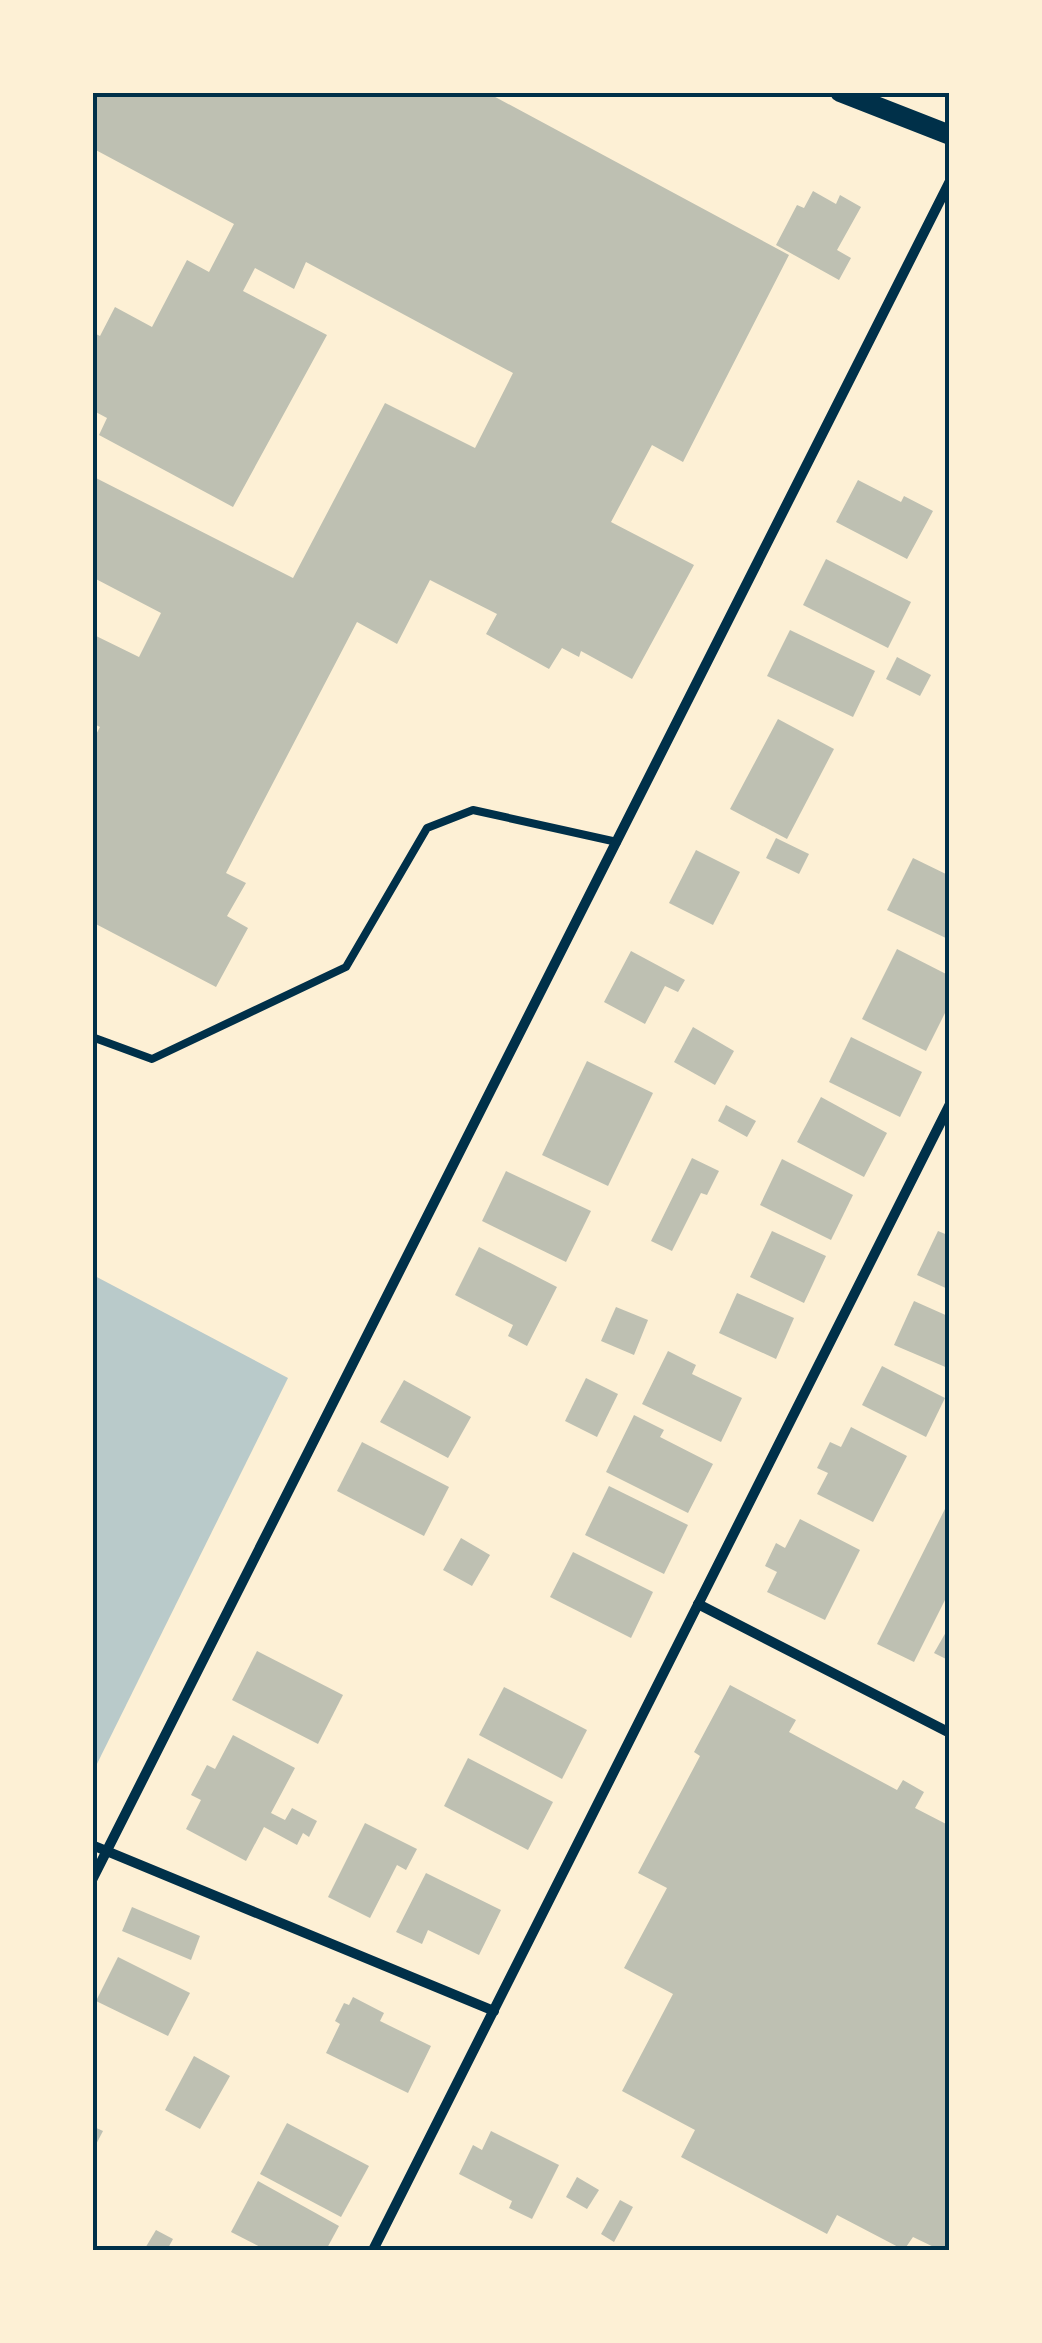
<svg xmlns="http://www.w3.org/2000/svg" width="1042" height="2343" font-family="'Nunito Sans',sans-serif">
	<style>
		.green { fill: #b9caca }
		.building { fill: #bec0b2 }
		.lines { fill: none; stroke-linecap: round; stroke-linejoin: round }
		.service { stroke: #003049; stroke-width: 8 }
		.minor { stroke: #003049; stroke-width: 10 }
		.secondary { stroke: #003049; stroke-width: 20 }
		.neatline { fill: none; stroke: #003049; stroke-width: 4 }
	</style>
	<rect width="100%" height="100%" fill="#fdf0d5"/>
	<polygon class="green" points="93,1275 288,1378 93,1772"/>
	<g class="building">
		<polygon points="92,92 486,92 789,255 683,462 652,445 611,522 694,565 632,679 581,651 579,657 562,648 549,669 486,634 497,614 430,580 397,644 357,622 226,873 246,883 227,916 248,928 216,987 92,922 92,742 100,727 92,723 92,634 139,657 161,613 92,577 92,476 293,578 385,403 475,448 513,373 306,262 294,289 255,268 243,291 327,335 233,507 99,435 107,418 92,410 92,332 100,336 115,307 152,327 187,260 209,272 234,224 92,148"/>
		<polygon points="813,191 836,204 840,195 861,207 837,250 851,258 839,280 776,245 797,205 804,208"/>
		<polygon points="858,480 901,502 904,496 933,511 907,559 836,522"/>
		<polygon points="826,559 911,602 888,648 803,605"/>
		<polygon points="790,630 875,671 853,717 767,676"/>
		<polygon points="897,657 931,675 920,696 886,679"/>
		<polygon points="778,719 834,749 787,839 730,809"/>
		<polygon points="776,838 809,854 799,874 766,858"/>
		<polygon points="696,850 740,872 713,925 669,903"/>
		<polygon points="913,858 950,876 950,940 887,910"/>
		<polygon points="897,949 950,976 950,1003 926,1051 862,1019"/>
		<polygon points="631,951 685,980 678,992 665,986 645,1024 604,1002"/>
		<polygon points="693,1027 734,1051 715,1085 674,1062"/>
		<polygon points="851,1037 922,1072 900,1117 829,1082"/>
		<polygon points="587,1061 653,1093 608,1186 542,1155"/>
		<polygon points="821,1097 887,1133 864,1177 797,1142"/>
		<polygon points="726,1105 756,1121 747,1137 718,1121"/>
		<polygon points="692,1158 719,1171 707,1195 701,1193 672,1251 651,1241"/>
		<polygon points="782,1159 853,1195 831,1240 760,1205"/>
		<polygon points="506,1171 591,1211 566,1262 482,1221"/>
		<polygon points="772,1231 826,1256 804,1303 750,1277"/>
		<polygon points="938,1231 950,1236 950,1290 917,1275"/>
		<polygon points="479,1247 557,1287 527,1346 508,1336 513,1325 455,1295"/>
		<polygon points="737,1293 794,1318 776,1359 719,1333"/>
		<polygon points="914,1301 950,1317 950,1369 894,1345"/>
		<polygon points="616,1307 648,1320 634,1355 601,1341"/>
		<polygon points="668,1351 696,1365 692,1374 742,1398 721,1442 642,1404"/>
		<polygon points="882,1366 945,1398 926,1437 862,1405"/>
		<polygon points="586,1378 618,1394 597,1437 565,1421"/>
		<polygon points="404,1380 471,1417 448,1458 380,1422"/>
		<polygon points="634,1415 664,1430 660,1437 713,1464 688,1513 606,1472"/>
		<polygon points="851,1427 907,1456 873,1522 817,1494 828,1473 817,1468 830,1442 841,1447"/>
		<polygon points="362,1442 449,1487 424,1536 337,1491"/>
		<polygon points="609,1486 688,1525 664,1574 585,1535"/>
		<polygon points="950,1499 950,1590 914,1662 877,1644"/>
		<polygon points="800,1519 860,1550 825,1620 767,1592 777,1572 765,1566 776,1543 785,1548"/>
		<polygon points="461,1538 490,1555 472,1586 443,1570"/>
		<polygon points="573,1552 653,1592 631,1638 550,1597"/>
		<polygon points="950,1625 950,1661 934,1653"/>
		<polygon points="257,1651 343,1695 318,1744 232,1700"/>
		<polygon points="730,1685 796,1720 789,1732 897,1790 903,1780 924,1792 915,1808 950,1826 950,2250 940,2250 913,2237 904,2250 837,2215 827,2234 681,2157 695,2130 622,2091 673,1994 624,1968 667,1888 638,1873 700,1756 694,1752"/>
		<polygon points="504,1687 587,1730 562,1779 479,1735"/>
		<polygon points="233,1735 295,1768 271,1813 285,1820 292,1808 317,1821 309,1837 303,1833 297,1845 264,1827 246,1861 186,1829 201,1800 191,1795 207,1765 215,1769"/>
		<polygon points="468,1758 553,1802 528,1850 444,1806"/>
		<polygon points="365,1823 417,1849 406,1870 397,1865 370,1918 328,1897"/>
		<polygon points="426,1873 501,1910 479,1955 428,1930 422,1944 396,1932"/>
		<polygon points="132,1907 200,1936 191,1960 122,1931"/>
		<polygon points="118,1957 190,1993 168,2036 96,2001"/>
		<polygon points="353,1997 384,2013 380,2021 431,2046 408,2093 326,2053 340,2024 335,2021 344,2003 349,2005"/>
		<polygon points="194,2056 230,2076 200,2129 165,2110"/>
		<polygon points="287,2123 369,2166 341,2217 260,2174"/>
		<polygon points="92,2126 103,2131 92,2152"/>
		<polygon points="491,2131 559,2165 532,2219 509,2208 512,2201 459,2174 473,2145 482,2150"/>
		<polygon points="577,2177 599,2190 587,2209 566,2197"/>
		<polygon points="258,2181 339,2226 326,2250 266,2250 231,2232"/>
		<polygon points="620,2200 633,2207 614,2242 601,2234"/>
		<polygon points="156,2230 173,2239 167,2250 144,2250"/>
	</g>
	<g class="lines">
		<polyline class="service" points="92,1037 152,1059 346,967 427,828 473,810 617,842"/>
		<g class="minor">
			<polyline points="698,1604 950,1733"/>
			<polyline points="92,1845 494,2011"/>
			<polyline points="92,1880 950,181"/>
			<polyline points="373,2250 950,1104"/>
		</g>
		<polyline class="secondary" points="840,92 950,135"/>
	</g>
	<rect width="1042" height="2343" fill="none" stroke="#fdf0d5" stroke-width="190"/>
	<rect x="95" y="95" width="852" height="2153" class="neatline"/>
</svg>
